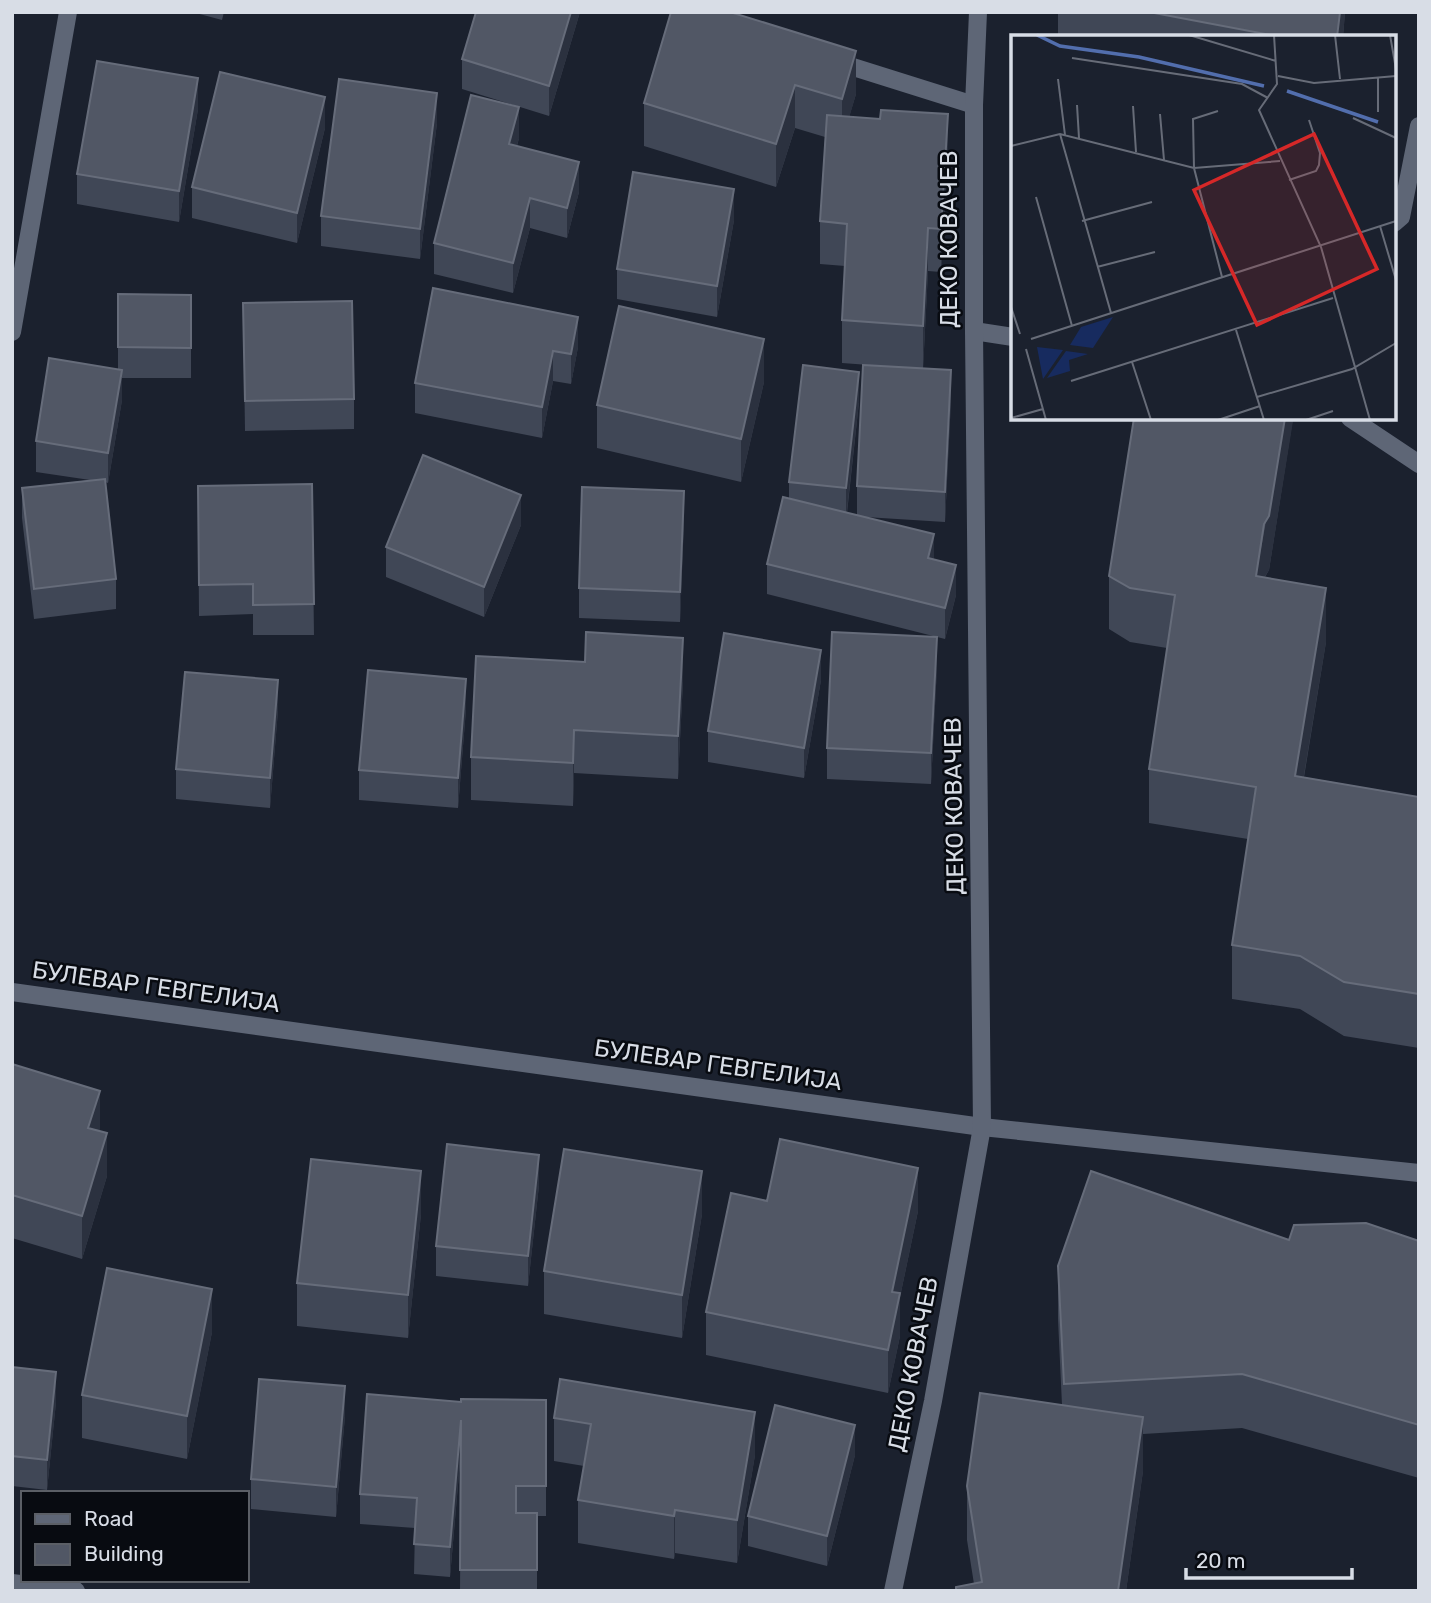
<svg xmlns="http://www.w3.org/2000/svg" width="1431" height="1603" font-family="Rubik,sans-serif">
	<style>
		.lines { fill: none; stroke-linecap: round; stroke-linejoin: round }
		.service { stroke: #5e6676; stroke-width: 18 }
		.minor { stroke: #5e6676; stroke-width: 18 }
		.wall { fill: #404756 }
		.shaded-wall { fill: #2b313f }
		.building { fill: #515765; stroke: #666c7a; stroke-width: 2 }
		.labels { text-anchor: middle; stroke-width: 5; stroke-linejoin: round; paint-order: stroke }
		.street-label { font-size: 24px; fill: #d8dde6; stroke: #080b11 }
		.inset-river { fill: none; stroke: #526ead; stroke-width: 3.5 }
		.inset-road { fill: none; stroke: #676c78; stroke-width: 2 }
		.view { fill: #d62828; fill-opacity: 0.15; stroke: #d62828; stroke-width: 3.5 }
		.inset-edge { fill: none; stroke: #d8dde6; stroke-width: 3.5 }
	</style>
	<rect width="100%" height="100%" fill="#1b212e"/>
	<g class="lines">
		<polyline class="service" points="1350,418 1419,464"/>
		<g class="minor">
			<polyline points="834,61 974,105"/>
			<polyline points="1394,223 1401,217 1419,126"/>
			<polyline points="974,331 1013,337"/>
			<polyline points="12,332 68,12"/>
			<polyline points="12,992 982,1127 1419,1173"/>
			<polyline points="12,1583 76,1591"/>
			<polyline points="893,1591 933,1401 982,1127 974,331 974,105 978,12"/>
		</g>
	</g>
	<g class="wall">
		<polygon points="192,12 224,12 222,20"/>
		<polygon points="580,12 549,116 462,89 462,59"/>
		<polygon points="671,12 856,94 849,117 948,157 941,272 928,271 923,369 842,363 842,320 845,266 820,264 820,221 825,137 795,128 776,187 644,146 644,103"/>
		<polygon points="1058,12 1345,12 1343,37 1058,37"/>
		<polygon points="198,109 179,222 77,204 77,174"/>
		<polygon points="437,123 420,259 321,246 321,216"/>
		<polygon points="325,128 297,243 192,218 192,187"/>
		<polygon points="519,138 517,146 579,192 567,238 530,228 513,293 434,274 434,243"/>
		<polygon points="734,220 717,317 617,299 617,269"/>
		<polygon points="433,288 578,347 571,384 553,381 542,438 415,413 415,383"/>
		<polygon points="191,295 191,378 122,378 122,400 108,483 105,482 116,579 116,609 34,619 22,518 22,488 90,480 36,472 36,441 118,369 118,347"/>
		<polygon points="243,303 354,399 354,429 245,431"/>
		<polygon points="764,382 741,482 597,448 597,405"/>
		<polygon points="951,400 945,522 865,517 934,560 956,595 945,639 767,594 767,564 789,498 789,482 859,402 847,513 857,515 857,486"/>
		<polygon points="1293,418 1269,570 1265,577 1326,642 1304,777 1419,797 1419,1048 1344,1036 1300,1009 1232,999 1232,945 1248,839 1149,823 1149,769 1167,648 1130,642 1109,629 1109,576"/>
		<polygon points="312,484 314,635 253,635 253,614 199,616 198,486"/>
		<polygon points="684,521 680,622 579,618 579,588"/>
		<polygon points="521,525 484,617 386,577 386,547"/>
		<polygon points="937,667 931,784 827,779 827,748"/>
		<polygon points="821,680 804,778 708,762 708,731"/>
		<polygon points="683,681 678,779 574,773 573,806 471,800 471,757"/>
		<polygon points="466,709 458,808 359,800 359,770"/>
		<polygon points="278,710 270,808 176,799 176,769"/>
		<polygon points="12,1064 100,1131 107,1176 82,1259 12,1238"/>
		<polygon points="539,1185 528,1286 436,1276 436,1246"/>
		<polygon points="767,1201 918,1211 900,1297 900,1336 888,1393 706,1355 706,1312"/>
		<polygon points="421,1214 408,1338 297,1326 297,1283"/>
		<polygon points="702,1214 682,1338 544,1314 544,1271"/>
		<polygon points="1289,1240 1419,1241 1419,1478 1242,1428 1143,1434 1143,1471 1126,1591 974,1584 967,1540 967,1486 1062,1405 1058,1319 1058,1266"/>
		<polygon points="212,1332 187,1459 82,1438 82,1395"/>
		<polygon points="12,1367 56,1402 47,1490 12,1486"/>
		<polygon points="546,1400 546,1516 537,1516 537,1591 460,1591 461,1451 450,1577 414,1574 415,1528 360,1524 360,1494 461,1402"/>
		<polygon points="755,1412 755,1455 737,1563 675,1553 674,1559 578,1543 578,1500 584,1466 554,1461 554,1418"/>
		<polygon points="345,1416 336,1517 251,1509 251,1479"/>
		<polygon points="855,1455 827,1566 748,1546 748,1516"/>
	</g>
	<g class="shaded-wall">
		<polygon points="571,12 580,12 549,116 549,86"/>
		<polygon points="1340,12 1345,12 1343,37 1337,37"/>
		<polygon points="856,51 856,94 842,142 842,99"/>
		<polygon points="198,78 198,109 179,222 179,191"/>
		<polygon points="795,85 795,128 776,187 776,144"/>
		<polygon points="437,93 437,123 420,259 420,229"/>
		<polygon points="325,97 325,128 297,243 297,213"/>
		<polygon points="519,107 519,138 509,174 509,144"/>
		<polygon points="948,114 948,157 941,272 941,229"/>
		<polygon points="579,162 579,192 567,238 567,208"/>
		<polygon points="734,189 734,220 717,317 717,286"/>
		<polygon points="530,198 530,228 513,293 513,263"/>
		<polygon points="928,228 928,271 923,369 923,326"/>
		<polygon points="578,317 578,347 571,384 571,354"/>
		<polygon points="764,339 764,382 741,482 741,439"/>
		<polygon points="553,351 553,381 542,438 542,407"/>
		<polygon points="122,370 122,400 108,483 108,453"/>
		<polygon points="951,370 951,400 945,522 945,492"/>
		<polygon points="859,372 859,402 846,519 846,488"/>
		<polygon points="1285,418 1293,418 1293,421 1269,570 1264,578 1256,576"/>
		<polygon points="684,491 684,521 680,622 680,592"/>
		<polygon points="521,495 521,525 484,617 484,587"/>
		<polygon points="934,534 934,565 928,558"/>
		<polygon points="956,565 956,595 945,639 945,608"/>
		<polygon points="1326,588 1326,642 1295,829 1295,776"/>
		<polygon points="937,637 937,667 931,784 931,753"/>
		<polygon points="683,638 683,681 678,779 678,736"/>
		<polygon points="821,650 821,680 804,778 804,748"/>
		<polygon points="466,679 466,709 458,808 458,778"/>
		<polygon points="278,680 278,710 270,808 270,778"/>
		<polygon points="574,730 574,773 573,806 573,763"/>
		<polygon points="100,1091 100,1134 88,1128"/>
		<polygon points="107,1133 107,1176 82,1259 82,1216"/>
		<polygon points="539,1155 539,1185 528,1286 528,1256"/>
		<polygon points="918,1168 918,1211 900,1297 900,1336 888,1393 888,1350 892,1292"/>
		<polygon points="421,1171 421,1214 408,1338 408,1295"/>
		<polygon points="702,1171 702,1214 682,1338 682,1295"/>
		<polygon points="212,1289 212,1332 187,1459 187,1416"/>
		<polygon points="56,1372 56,1402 47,1490 47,1460"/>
		<polygon points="345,1386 345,1416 336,1517 336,1487"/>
		<polygon points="755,1412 755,1455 737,1563 737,1520"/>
		<polygon points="1143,1417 1143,1471 1126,1591 1118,1591"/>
		<polygon points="461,1420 461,1450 450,1577 450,1547"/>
		<polygon points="855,1425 855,1455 827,1566 827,1536"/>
		<polygon points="675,1510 675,1553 674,1559 674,1516"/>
	</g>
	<g class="building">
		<polygon points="476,12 571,12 549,86 462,59"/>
		<polygon points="671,12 730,12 856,51 842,99 795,85 776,144 644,103"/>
		<polygon points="1149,12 1340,12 1337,37 1281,37"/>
		<polygon points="97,61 198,78 179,191 77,174"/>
		<polygon points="220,72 325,97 297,213 192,187"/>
		<polygon points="339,79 437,93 420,229 321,216"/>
		<polygon points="471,95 519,107 509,144 579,162 567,208 530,198 513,263 434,243"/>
		<polygon points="881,110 948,114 941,229 928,228 923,326 842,320 847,224 820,221 827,115 880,119"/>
		<polygon points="633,172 734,189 717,286 617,269"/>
		<polygon points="433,288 578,317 571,354 553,351 542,407 415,383"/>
		<polygon points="118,294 191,295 191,348 118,347"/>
		<polygon points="352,301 354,399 245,401 243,303"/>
		<polygon points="619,306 764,339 741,439 597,405"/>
		<polygon points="49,358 122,370 108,453 36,441"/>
		<polygon points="803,365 859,372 846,488 789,482"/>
		<polygon points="863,365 951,370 945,492 857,486"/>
		<polygon points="1134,418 1285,418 1269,516 1264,524 1256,576 1326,588 1295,776 1419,797 1419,994 1344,982 1300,956 1232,945 1256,787 1149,769 1175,595 1130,588 1109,576"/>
		<polygon points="423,455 521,495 484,587 386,547"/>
		<polygon points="105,479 116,579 34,589 22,488"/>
		<polygon points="312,484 314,604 253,605 253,584 199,585 198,486"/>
		<polygon points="582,487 684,491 680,592 579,588"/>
		<polygon points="783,497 934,534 928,558 956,565 945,608 767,564"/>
		<polygon points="586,632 683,638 678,736 574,730 573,763 471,757 476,656 585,662"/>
		<polygon points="832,632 937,637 931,753 827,748"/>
		<polygon points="724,633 821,650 804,748 708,731"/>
		<polygon points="368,670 466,679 458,778 359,770"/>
		<polygon points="185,672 278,680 270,778 176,769"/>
		<polygon points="12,1064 100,1091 88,1128 107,1133 82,1216 12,1195"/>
		<polygon points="780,1139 918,1168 892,1292 900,1293 888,1350 706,1312 731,1193 767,1201"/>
		<polygon points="447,1144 539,1155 528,1256 436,1246"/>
		<polygon points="564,1149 702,1171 682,1295 544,1271"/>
		<polygon points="311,1159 421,1171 408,1295 297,1283"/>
		<polygon points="1091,1171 1289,1240 1294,1225 1366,1223 1419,1241 1419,1425 1242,1374 1064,1384 1058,1266"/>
		<polygon points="107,1268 212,1289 187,1416 82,1395"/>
		<polygon points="12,1367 56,1372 47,1460 12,1456"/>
		<polygon points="259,1379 345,1386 336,1487 251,1479"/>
		<polygon points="560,1379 755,1412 737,1520 675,1510 674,1516 578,1500 591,1424 554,1418"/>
		<polygon points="980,1393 1143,1417 1118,1591 956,1591 956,1587 982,1582 967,1486"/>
		<polygon points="367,1394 461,1402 461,1399 546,1400 546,1486 516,1486 516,1513 537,1513 537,1570 460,1570 461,1420 450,1547 414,1544 417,1498 360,1494"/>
		<polygon points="775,1405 855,1425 827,1536 748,1516"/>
	</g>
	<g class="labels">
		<g class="street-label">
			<text transform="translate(949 239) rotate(-90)" y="8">ДЕКО КОВАЧЕВ</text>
			<text transform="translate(954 806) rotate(-91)" y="8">ДЕКО КОВАЧЕВ</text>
			<text transform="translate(156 987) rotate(8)" y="8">БУЛЕВАР ГЕВГЕЛИЈА</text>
			<text transform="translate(718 1065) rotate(8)" y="8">БУЛЕВАР ГЕВГЕЛИЈА</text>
			<text transform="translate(913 1364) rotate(-79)" y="8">ДЕКО КОВАЧЕВ</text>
		</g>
	</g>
	<g transform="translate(1011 35)">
		<rect width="385" height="385" fill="#1b212e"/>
		<path d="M102,282l-20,31 -23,-3 11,-18zM26,312l26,3 -20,29zM55,316l22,3 -19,6 1,11 -23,7z" fill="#172b5f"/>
		<path class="inset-river" d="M26,0l23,11 79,11 125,29M276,56l91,31"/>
		<path class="inset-road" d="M178,0l87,26M263,0l3,49 -18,26 62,137 49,173M324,0l5,44M379,0l6,34M61,23l170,26 26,14M267,41l36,7 82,-7M47,44l7,56M66,70l2,33M122,71l3,46M207,76l-25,8 1,49 28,109M367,77v-35M149,79l4,46M342,83l43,20M49,99l51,179M0,111l49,-12 134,34 86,-7M278,145l27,-9 3,-6 1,-12 -11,-33M25,162l36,129M71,186l70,-19M369,191l16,54M86,232l58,-15M0,272l9,27M225,295l28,90M20,304l365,-118M15,314l20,71M121,327l19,58M60,346l262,-83M246,362l95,-28 44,-26M0,383l32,-9M207,385l42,-14M295,385l27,-9"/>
		<path class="view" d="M303,99l63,135 -120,56 -63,-135z"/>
		<rect width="385" height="385" class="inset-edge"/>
	</g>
	<rect width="1431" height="1603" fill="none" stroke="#d8dde6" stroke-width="28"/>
	<rect x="21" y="1491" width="228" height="91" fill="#080b11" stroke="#5b5f66" stroke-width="2"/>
	<rect x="35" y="1514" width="35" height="10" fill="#5e6676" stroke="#5b5f66" stroke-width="2"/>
	<text x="84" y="1526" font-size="21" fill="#d8dde6">Road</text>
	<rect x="35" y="1544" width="35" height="21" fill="#515765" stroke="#5b5f66" stroke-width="2"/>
	<text x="84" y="1561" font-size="21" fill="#d8dde6">Building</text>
	<path d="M1186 1568v10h166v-10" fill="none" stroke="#d8dde6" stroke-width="3.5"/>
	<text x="1196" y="1568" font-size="21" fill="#d8dde6" stroke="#080b11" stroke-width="5" paint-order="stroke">20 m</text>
</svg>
